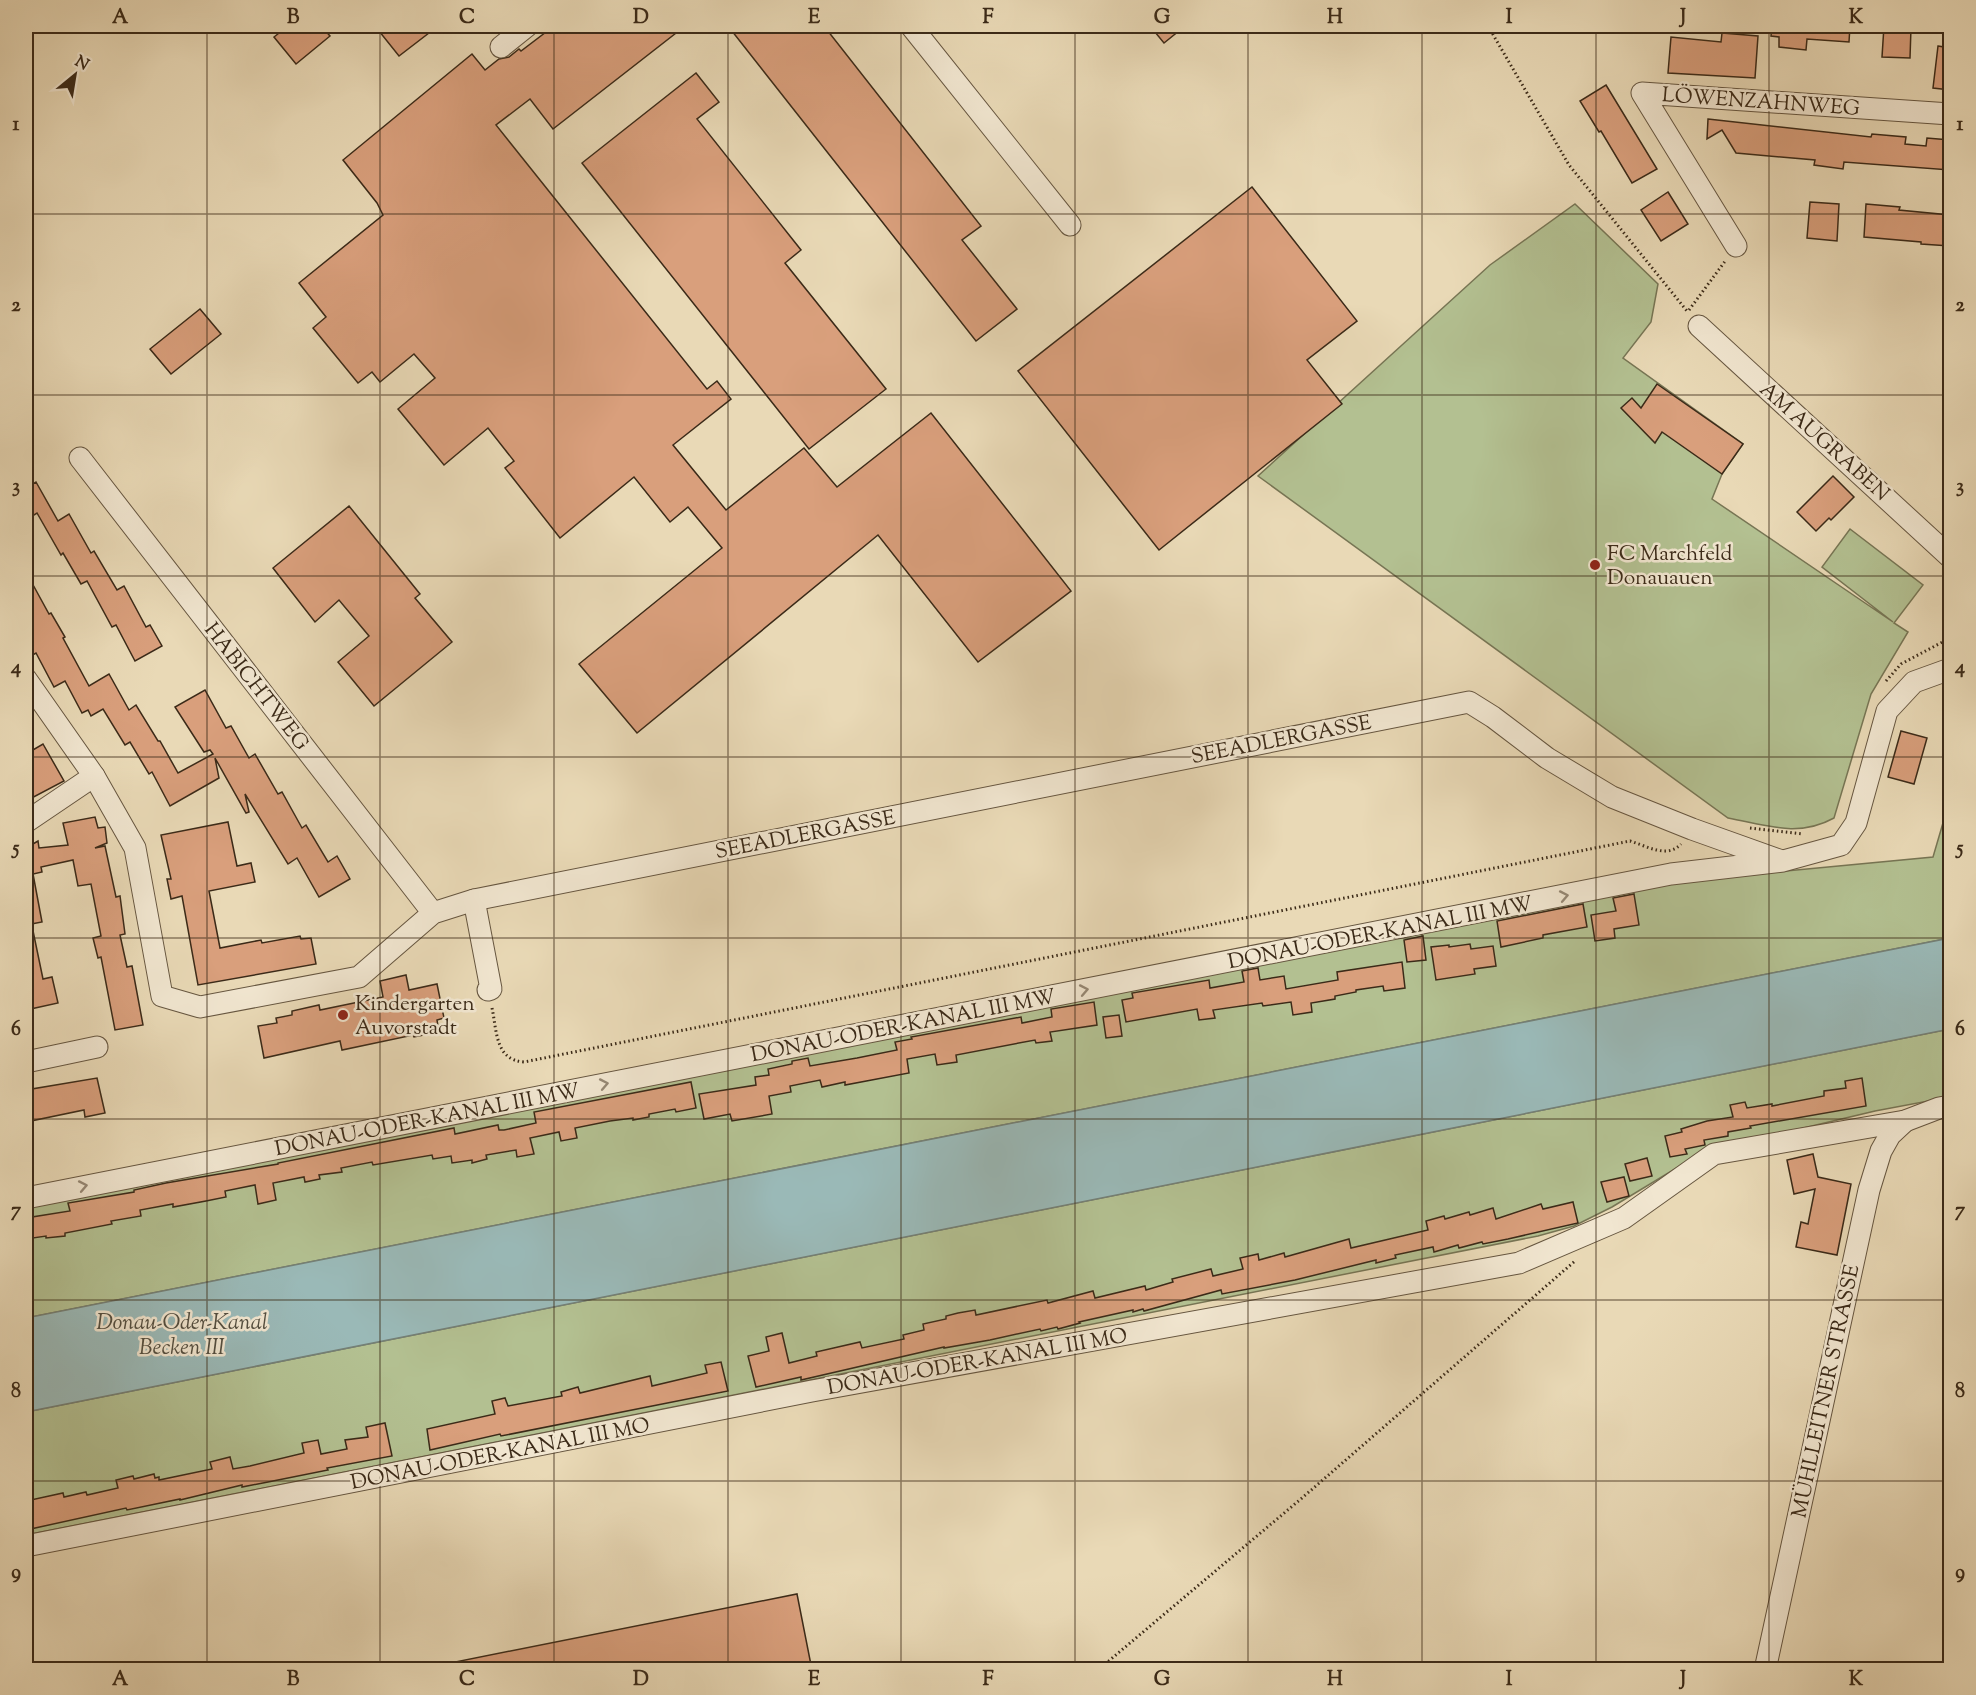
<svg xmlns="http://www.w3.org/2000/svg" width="1976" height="1695" font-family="'Sorts Mill Goudy',serif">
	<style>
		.green { fill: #b3c091; stroke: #777554; stroke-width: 1.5 }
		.water { fill: #9ab9b7; stroke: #748077; stroke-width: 1.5 }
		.building { fill: #d99f7c; stroke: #3b2a18; stroke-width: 1.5 }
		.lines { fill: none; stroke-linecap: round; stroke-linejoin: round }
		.minor-casing { stroke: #665640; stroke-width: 23 }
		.path { stroke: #3b2a18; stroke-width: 3; stroke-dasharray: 1.5 3; stroke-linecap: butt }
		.minor { stroke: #f1e6d0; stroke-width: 21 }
		.oneway { stroke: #968874 }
		.grid { fill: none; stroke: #3b2a18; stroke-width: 1.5; stroke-opacity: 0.55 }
		.poi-dot { fill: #8f2418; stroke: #f1e6d0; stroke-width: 2 }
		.labels { text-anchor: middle; stroke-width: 5; stroke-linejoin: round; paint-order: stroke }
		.street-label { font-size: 21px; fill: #3b2a18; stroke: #f1e6d0 }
		.poi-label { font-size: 21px; fill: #3b2a18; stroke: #f1e6d0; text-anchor: start }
		.water-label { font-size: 22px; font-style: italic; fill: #534e40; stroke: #f1e6d0 }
		.neatline { fill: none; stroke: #3b2a18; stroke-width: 2 }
		.grid-label { font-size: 20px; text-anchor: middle; font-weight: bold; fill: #3b2a18 }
	</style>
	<rect width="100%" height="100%" fill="#e9d9b6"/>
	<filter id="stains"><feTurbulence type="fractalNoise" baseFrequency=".00333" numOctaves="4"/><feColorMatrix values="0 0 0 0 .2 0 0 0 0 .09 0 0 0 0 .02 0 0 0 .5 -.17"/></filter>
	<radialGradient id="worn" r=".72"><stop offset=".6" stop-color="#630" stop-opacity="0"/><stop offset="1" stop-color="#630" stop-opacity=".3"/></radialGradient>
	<g class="green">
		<path d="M1575,204l83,80 -7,38 -28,36 120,86 -21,30 -10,25 181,123 -71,-55 28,-38 73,56 -29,38 14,9 -37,62 -37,124c-36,20 -68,7 -106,0l-470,-342 232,-211z"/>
		<polygon points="1950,799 1950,938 26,1318 26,1205 1670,882 1933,857"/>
		<polygon points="1950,1029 1950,1097 1875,1111 1703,1152 1612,1207 1574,1226 1538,1236 26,1535 26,1412"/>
	</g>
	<polygon class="water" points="1950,938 1950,1029 26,1412 26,1318"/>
	<g class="building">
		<polygon points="288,26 321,26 330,36 296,64 274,37"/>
		<polygon points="375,26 438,26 399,56"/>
		<polygon points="554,26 685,26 553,129 530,99 496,125 707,389 717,381 731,399 673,445 726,510 804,448 837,487 931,413 1071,591 978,662 878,535 637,733 579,664 722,548 688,507 670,522 634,477 560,538 505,468 514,461 488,428 444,465 398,409 435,378 414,354 380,382 372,372 358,383 313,328 326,317 299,283 383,215 377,203 343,160 472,54 485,70 499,59 509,57 519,49 521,51"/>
		<polygon points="728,26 824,26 981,226 962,240 1017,309 976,341"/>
		<polygon points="1150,26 1185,26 1164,43"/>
		<polygon points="1772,26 1850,26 1849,42 1807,39 1806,50 1779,47 1779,37 1771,36"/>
		<polygon points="1884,26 1911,28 1910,58 1882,57"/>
		<polygon points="1722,33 1758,36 1755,78 1668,73 1671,37 1721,42"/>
		<polygon points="1938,46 1950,48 1950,90 1933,88"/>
		<polygon points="696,73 719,102 697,119 801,250 785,263 886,389 809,449 582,163"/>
		<polygon points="1606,85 1657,169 1632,183 1601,131 1599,132 1580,101"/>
		<polygon points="1708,119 1871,137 1872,134 1906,137 1905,144 1926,146 1927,138 1950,140 1950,170 1844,162 1843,169 1814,165 1815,160 1736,153 1722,130 1707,139"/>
		<polygon points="1252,187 1357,321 1307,360 1342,404 1159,550 1018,371"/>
		<polygon points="1668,192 1688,224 1661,241 1641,210"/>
		<polygon points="1810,202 1839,204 1837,241 1807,238"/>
		<polygon points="1866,204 1900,207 1899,210 1950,215 1950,246 1921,244 1921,242 1864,237"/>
		<polygon points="200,309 221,334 171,374 150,349"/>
		<polygon points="1657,384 1743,444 1722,474 1662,432 1655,443 1621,408 1632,398 1641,408"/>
		<polygon points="1833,476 1854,497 1831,520 1829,518 1816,531 1797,512"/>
		<polygon points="36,482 58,521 69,514 91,553 94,551 117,590 124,586 146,627 150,625 162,646 135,661 116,625 112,627 87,581 81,584 63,553 61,555 37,513 26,520 26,488"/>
		<polygon points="349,506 420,594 415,598 452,642 374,706 338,662 369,636 339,600 315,622 273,568"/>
		<polygon points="26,572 49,614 51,613 65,637 63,638 89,686 109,674 129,710 136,705 158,741 160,741 178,773 213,754 210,750 204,752 175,707 205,690 226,728 231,726 249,758 255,754 278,794 282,792 302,828 306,825 328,862 337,856 350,879 319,897 297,858 288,864 245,794 249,812 246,813 215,758 219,778 170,806 152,772 149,774 130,742 125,745 103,709 91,716 88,710 82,713 65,681 54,687 36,653 31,656 26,646"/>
		<polygon points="1901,731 1927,738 1914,784 1888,777"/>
		<polygon points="43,744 64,781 26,801 26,754"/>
		<polygon points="95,817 98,828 105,827 107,843 95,848 105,846 116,897 120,896 125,934 120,935 127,967 132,966 143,1025 115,1030 101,957 98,958 93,938 101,936 91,884 78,886 73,860 41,867 42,872 33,874 42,922 26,925 26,848 38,841 39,848 68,845 63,823"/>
		<polygon points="228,822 237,866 251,863 255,882 209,891 220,948 261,940 262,943 300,936 301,939 311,938 316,964 198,985 182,896 171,899 167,879 171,879 161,835"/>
		<polygon points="1634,894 1639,925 1614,929 1615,938 1595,941 1591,915 1616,911 1613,898"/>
		<polygon points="1583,904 1587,927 1543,935 1543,938 1501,947 1497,921"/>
		<polygon points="32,926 43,979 52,977 58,1003 26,1010 26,927"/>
		<polygon points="1423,936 1426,960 1407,962 1404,940"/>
		<polygon points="1470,944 1471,949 1493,946 1496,966 1474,969 1475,974 1436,980 1431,947 1449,945 1449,947"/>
		<polygon points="1402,962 1405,988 1384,991 1383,986 1356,990 1356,992 1335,996 1335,999 1311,1003 1312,1012 1293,1015 1291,1002 1263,1006 1262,1003 1213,1010 1215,1018 1199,1020 1197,1009 1126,1022 1122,1000 1133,998 1132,993 1209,980 1210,988 1244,982 1242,971 1258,968 1260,980 1284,976 1286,989 1338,980 1337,972"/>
		<polygon points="406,975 409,990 437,984 444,1018 437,1020 439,1032 414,1037 413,1035 342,1050 340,1041 264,1058 258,1026 277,1023 276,1018 292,1015 292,1011 319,1005 320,1010 383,997 380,981"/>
		<polygon points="1094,1002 1097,1025 1050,1032 1052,1041 1036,1043 1035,1040 956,1055 957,1062 937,1065 935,1054 907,1059 909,1073 845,1085 845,1082 822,1087 820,1080 790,1086 791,1092 769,1096 772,1114 732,1121 730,1114 704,1119 699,1094 756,1085 755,1077 769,1075 768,1069 792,1064 792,1061 808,1058 810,1066 857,1058 897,1050 895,1042 912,1039 911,1037 1021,1017 1022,1023 1052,1017 1051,1009"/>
		<polygon points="1119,1015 1122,1036 1106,1038 1103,1017"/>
		<polygon points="97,1078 105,1113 85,1117 84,1110 26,1122 26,1090"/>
		<polygon points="1862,1078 1866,1106 1750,1126 1751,1128 1728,1132 1728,1136 1704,1140 1705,1145 1685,1149 1687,1154 1670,1157 1665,1136 1682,1132 1681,1129 1707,1121 1733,1117 1730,1105 1745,1102 1747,1108 1772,1104 1772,1106 1824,1096 1824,1091 1846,1088 1845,1081"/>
		<polygon points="691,1082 696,1108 676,1112 675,1109 649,1114 649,1117 633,1120 633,1118 610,1121 575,1128 577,1138 561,1141 559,1132 530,1138 534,1154 517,1157 516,1150 486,1155 487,1159 472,1163 472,1160 452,1163 451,1156 433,1159 432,1155 373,1165 372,1162 341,1168 342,1172 319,1175 320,1179 305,1182 304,1177 273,1183 276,1200 258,1204 255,1185 225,1191 226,1197 206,1201 173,1207 173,1204 140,1210 141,1216 111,1221 112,1224 65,1233 65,1236 46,1238 46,1236 26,1239 26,1218 70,1211 68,1203 134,1192 134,1190 166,1183 278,1164 278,1163 454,1128 455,1134 498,1125 499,1130 504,1130 536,1123 534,1112"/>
		<polygon points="1813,1154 1818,1177 1851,1184 1837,1255 1796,1247 1801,1222 1808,1224 1815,1189 1794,1194 1787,1160"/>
		<polygon points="1647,1158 1652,1176 1630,1181 1625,1164"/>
		<polygon points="1624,1177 1629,1196 1607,1202 1601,1182"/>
		<polygon points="1573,1202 1578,1223 1508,1239 1483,1244 1482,1242 1459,1248 1458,1245 1434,1252 1433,1247 1395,1255 1396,1258 1376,1263 1376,1260 1295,1280 1222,1294 1221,1290 1144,1311 1143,1309 1133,1312 1133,1310 1079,1322 1080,1323 1058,1329 1057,1327 1041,1331 1040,1329 990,1340 944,1348 944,1347 801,1380 801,1377 756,1387 748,1356 769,1351 766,1337 782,1333 789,1363 817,1356 816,1352 860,1342 862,1348 904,1339 903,1335 924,1330 923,1324 946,1319 946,1316 958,1313 975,1310 976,1315 1047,1300 1048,1303 1093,1291 1095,1298 1145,1286 1146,1290 1173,1282 1172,1279 1211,1269 1213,1276 1243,1269 1240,1258 1258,1254 1259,1260 1284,1253 1285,1257 1349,1239 1351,1248 1428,1230 1426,1221 1444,1216 1445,1219 1469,1212 1470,1215 1493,1208 1496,1219 1541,1204 1543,1209"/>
		<polygon points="721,1362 728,1391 501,1436 500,1434 430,1450 427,1429 495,1414 492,1401 505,1398 508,1406 562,1396 561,1392 578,1387 580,1393 650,1376 652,1386 707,1373 705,1365"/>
		<polygon points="385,1423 392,1456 327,1468 328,1470 268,1482 242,1487 242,1485 180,1500 180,1499 127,1510 126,1508 26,1530 26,1501 63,1493 64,1497 86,1492 87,1495 118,1488 116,1480 133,1476 134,1479 154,1474 155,1478 159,1477 159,1480 212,1469 210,1462 230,1457 233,1469 250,1466 304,1453 302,1443 318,1440 321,1454 347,1449 345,1440 368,1437 366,1427"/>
		<polygon points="797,1594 812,1670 451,1670 450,1663"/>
	</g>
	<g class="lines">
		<defs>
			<g id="minor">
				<polyline points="911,26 1070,225"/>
				<polyline points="501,47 527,26"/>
				<polyline points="1736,246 1642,93 1950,114"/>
				<polyline points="1699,326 1950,557"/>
				<polyline points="80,458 433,913"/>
				<polyline points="26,679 94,776 135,848 162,996 200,1007 359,977 433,913 474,900 1469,702 1493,717 1547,758 1612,797 1692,829 1779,860"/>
				<polyline points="26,822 94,776"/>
				<polyline points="474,900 491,989 488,990"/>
				<polyline points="26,1062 97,1047"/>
				<polyline points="26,1198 1671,874 1783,861 1841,845 1856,823 1887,711 1914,682 1950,669"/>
				<polyline points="26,1546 812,1391 1519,1263 1624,1218 1714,1154 1905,1121 1939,1108 1950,1106"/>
				<polyline points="1765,1670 1869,1190 1881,1151 1890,1135 1905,1121"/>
			</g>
		</defs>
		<use href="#minor" class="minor-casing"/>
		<g class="path">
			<polyline points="1488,26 1569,165 1687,311"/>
			<polyline points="1689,310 1726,260"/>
			<polyline points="1886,681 1901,664 1950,638"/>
			<polyline points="1750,828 1803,834"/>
			<path d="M492,1008c5,23 3,52 32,54l1106,-221c17,5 37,18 51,3"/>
			<polyline points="1098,1670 1302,1498 1575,1261"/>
		</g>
		<use href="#minor" class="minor"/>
	</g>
	<defs><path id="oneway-chevron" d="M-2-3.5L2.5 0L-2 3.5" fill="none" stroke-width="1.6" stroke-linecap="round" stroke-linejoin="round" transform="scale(1.5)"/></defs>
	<g class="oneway">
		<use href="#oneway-chevron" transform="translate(1564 896) rotate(-11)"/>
		<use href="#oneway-chevron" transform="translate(1084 990) rotate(-11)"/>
		<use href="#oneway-chevron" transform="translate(604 1084) rotate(-11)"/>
		<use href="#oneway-chevron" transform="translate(83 1186) rotate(-11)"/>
	</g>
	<path class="grid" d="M207,26v1644M380,26v1644M554,26v1644M728,26v1644M901,26v1644M1075,26v1644M1248,26v1644M1422,26v1644M1596,26v1644M1769,26v1644M26,214h1924M26,395h1924M26,576h1924M26,757h1924M26,938h1924M26,1119h1924M26,1300h1924M26,1481h1924"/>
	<g class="poi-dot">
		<circle cx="1595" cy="565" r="6"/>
		<circle cx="343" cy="1015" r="6"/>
	</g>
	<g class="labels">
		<g class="street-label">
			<text transform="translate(1761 101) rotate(4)" y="7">LÖWENZAHNWEG</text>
			<text transform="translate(1825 441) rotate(42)" y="7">AM AUGRABEN</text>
			<text transform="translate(257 686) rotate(52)" y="7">HABICHTWEG</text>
			<text transform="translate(1281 739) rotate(-11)" y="7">SEEADLERGASSE</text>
			<text transform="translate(805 834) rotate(-11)" y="7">SEEADLERGASSE</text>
			<text transform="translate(1380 932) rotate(-11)" y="7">DONAU-ODER-KANAL III MW</text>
			<text transform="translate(903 1025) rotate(-11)" y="7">DONAU-ODER-KANAL III MW</text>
			<text transform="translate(427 1119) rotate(-11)" y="7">DONAU-ODER-KANAL III MW</text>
			<text transform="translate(977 1361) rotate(-10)" y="7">DONAU-ODER-KANAL III MO</text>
			<text transform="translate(1825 1391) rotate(-78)" y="7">MÜHLLEITNER STRASSE</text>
			<text transform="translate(500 1453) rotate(-11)" y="7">DONAU-ODER-KANAL III MO</text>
		</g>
		<g class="poi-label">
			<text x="1607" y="560">FC Marchfeld<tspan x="1607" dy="24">Donauauen</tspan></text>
			<text x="355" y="1010">Kindergarten<tspan x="355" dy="24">Auvorstadt</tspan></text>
		</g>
		<g class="water-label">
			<text x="182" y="1329">Donau-Oder-Kanal<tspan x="182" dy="25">Becken III</tspan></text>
		</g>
	</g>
	<rect width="1976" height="1695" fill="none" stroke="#e9d9b6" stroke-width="66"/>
	<g transform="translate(75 75) rotate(30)" stroke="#f1e6d0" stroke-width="4.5" paint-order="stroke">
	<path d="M0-4.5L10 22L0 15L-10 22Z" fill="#3b2a18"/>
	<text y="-9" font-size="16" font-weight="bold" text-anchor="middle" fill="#3b2a18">N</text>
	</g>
	<rect x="33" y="33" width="1910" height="1629" class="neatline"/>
	<g class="grid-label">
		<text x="120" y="23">A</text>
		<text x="293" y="23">B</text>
		<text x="467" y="23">C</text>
		<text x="641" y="23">D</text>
		<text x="814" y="23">E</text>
		<text x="988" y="23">F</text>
		<text x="1162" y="23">G</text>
		<text x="1335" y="23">H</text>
		<text x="1509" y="23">I</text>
		<text x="1683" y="23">J</text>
		<text x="1856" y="23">K</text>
		<text x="16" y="130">1</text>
		<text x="1960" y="130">1</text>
		<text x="16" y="311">2</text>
		<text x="1960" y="311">2</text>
		<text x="16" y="492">3</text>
		<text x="1960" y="492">3</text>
		<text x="16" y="673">4</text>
		<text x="1960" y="673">4</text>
		<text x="16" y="854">5</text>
		<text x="1960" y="854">5</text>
		<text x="16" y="1035">6</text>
		<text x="1960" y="1035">6</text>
		<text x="16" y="1216">7</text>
		<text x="1960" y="1216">7</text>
		<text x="16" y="1397">8</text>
		<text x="1960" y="1397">8</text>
		<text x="16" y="1578">9</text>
		<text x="1960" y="1578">9</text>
		<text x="120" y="1685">A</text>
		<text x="293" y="1685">B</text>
		<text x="467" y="1685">C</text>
		<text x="641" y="1685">D</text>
		<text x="814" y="1685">E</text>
		<text x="988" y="1685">F</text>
		<text x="1162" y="1685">G</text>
		<text x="1335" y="1685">H</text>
		<text x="1509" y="1685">I</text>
		<text x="1683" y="1685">J</text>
		<text x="1856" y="1685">K</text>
	</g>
	<rect width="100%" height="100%" filter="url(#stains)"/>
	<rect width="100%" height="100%" fill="url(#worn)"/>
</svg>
